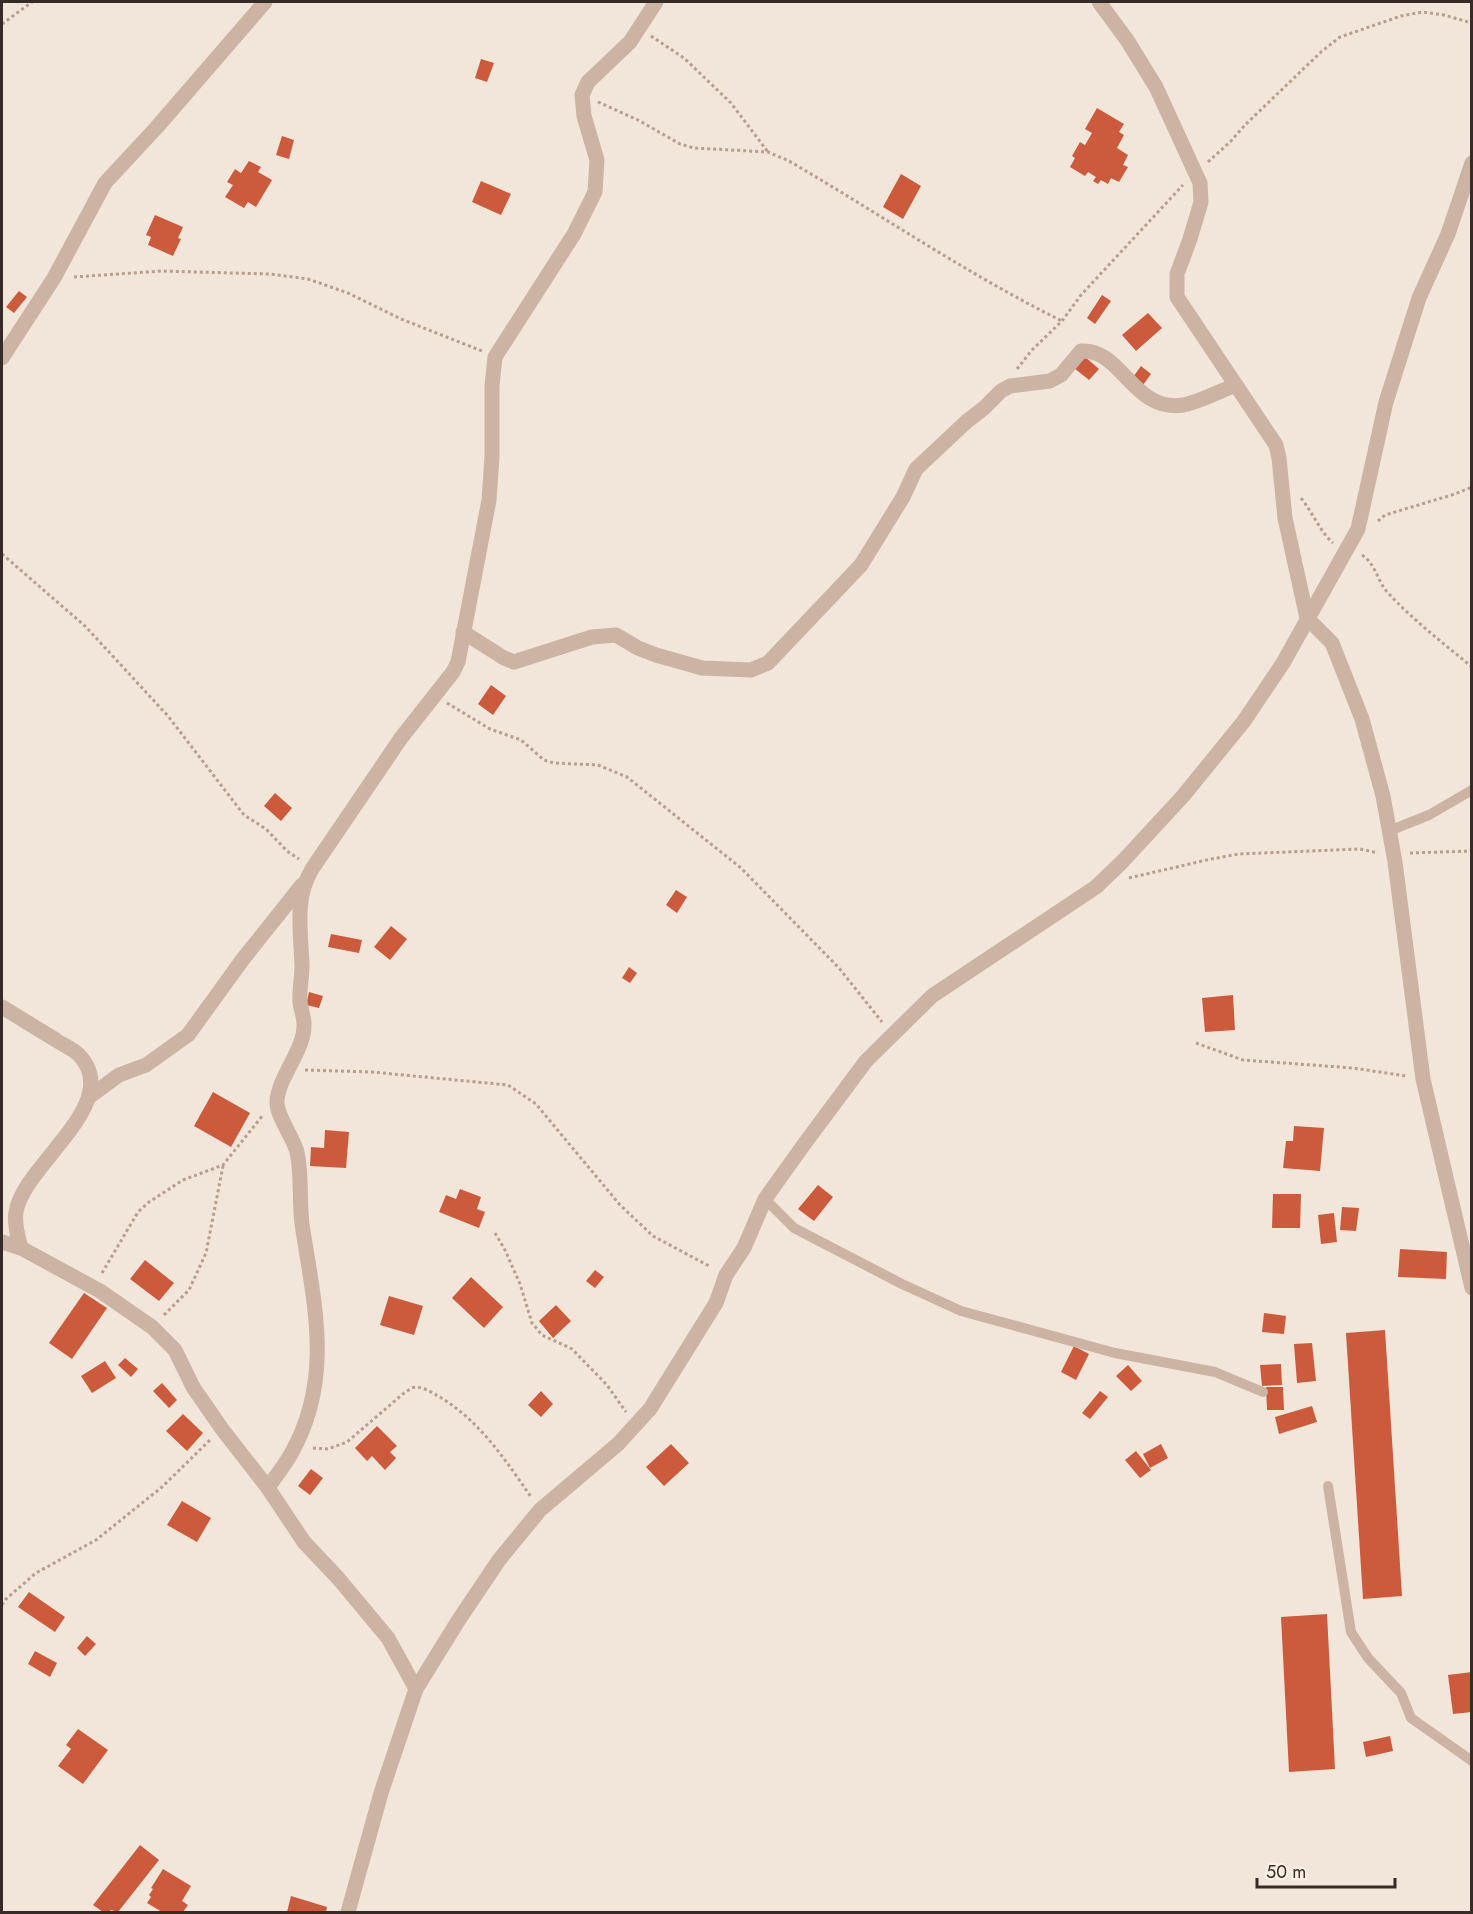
<svg xmlns="http://www.w3.org/2000/svg" width="1473" height="1914" font-family="Jost,sans-serif">
	<style>
		.building { fill: #cc5b3e }
		.lines { fill: none; stroke-linecap: round; stroke-linejoin: round }
		.path { stroke: #b79e8e; stroke-width: 3; stroke-dasharray: 3 3; stroke-linecap: butt }
		.service { stroke: #cbb4a4; stroke-width: 10 }
		.minor { stroke: #cbb4a4; stroke-width: 15 }
	</style>
	<rect width="100%" height="100%" fill="#f2e5d9"/>
	<g class="building">
		<polygon points="481,59 494,63 487,82 475,78"/>
		<polygon points="1097,108 1124,124 1119,132 1124,135 1117,148 1128,155 1123,165 1128,167 1119,182 1111,178 1108,184 1101,180 1098,184 1093,181 1096,177 1088,172 1085,176 1070,167 1075,158 1072,156 1080,142 1085,145 1092,133 1085,129"/>
		<polygon points="282,136 294,140 289,159 276,155"/>
		<polygon points="249,161 261,167 258,172 272,180 256,207 248,202 244,208 225,197 233,185 227,182 235,169 241,173"/>
		<polygon points="901,174 921,186 903,219 883,207"/>
		<polygon points="481,181 511,194 501,215 472,202"/>
		<polygon points="155,215 183,227 178,238 181,239 173,256 148,245 151,237 146,235"/>
		<polygon points="19,291 27,297 14,313 6,307"/>
		<polygon points="1102,295 1111,301 1095,324 1087,318"/>
		<polygon points="1148,313 1162,328 1136,351 1122,335"/>
		<polygon points="1084,356 1099,369 1089,380 1074,368"/>
		<polygon points="1141,366 1151,374 1143,385 1133,377"/>
		<polygon points="491,685 506,696 493,715 478,704"/>
		<polygon points="275,793 292,808 281,821 264,806"/>
		<polygon points="676,890 687,897 677,913 666,905"/>
		<polygon points="391,926 407,939 390,960 374,947"/>
		<polygon points="331,934 362,940 359,953 328,947"/>
		<polygon points="629,967 637,973 630,983 622,978"/>
		<polygon points="309,992 323,996 319,1008 306,1005"/>
		<polygon points="1233,995 1235,1030 1205,1032 1202,998"/>
		<polygon points="213,1092 250,1113 231,1147 194,1126"/>
		<polygon points="1294,1126 1324,1128 1320,1171 1283,1168 1286,1141 1293,1141"/>
		<polygon points="325,1130 349,1132 346,1168 310,1166 311,1147 324,1148"/>
		<polygon points="818,1185 833,1197 814,1221 798,1209"/>
		<polygon points="460,1189 481,1197 477,1209 485,1212 479,1228 439,1212 446,1195 456,1199"/>
		<polygon points="1273,1194 1301,1194 1300,1228 1272,1228"/>
		<polygon points="1342,1207 1359,1208 1356,1231 1340,1230"/>
		<polygon points="1334,1213 1337,1242 1321,1244 1318,1215"/>
		<polygon points="1400,1249 1447,1252 1446,1279 1398,1277"/>
		<polygon points="145,1260 174,1283 159,1301 130,1279"/>
		<polygon points="595,1270 604,1277 595,1288 586,1281"/>
		<polygon points="471,1277 503,1307 484,1328 452,1298"/>
		<polygon points="84,1293 107,1308 72,1359 49,1343"/>
		<polygon points="389,1296 423,1306 414,1335 380,1325"/>
		<polygon points="556,1305 571,1321 553,1338 539,1321"/>
		<polygon points="1264,1313 1286,1316 1284,1334 1262,1332"/>
		<polygon points="1385,1330 1402,1596 1363,1599 1346,1333"/>
		<polygon points="1312,1343 1316,1381 1297,1383 1294,1344"/>
		<polygon points="1074,1346 1089,1354 1076,1380 1061,1372"/>
		<polygon points="125,1358 138,1369 131,1377 118,1365"/>
		<polygon points="105,1361 116,1378 92,1393 81,1376"/>
		<polygon points="1281,1364 1282,1385 1262,1386 1260,1365"/>
		<polygon points="1128,1365 1142,1381 1131,1391 1116,1376"/>
		<polygon points="162,1383 177,1400 169,1408 153,1391"/>
		<polygon points="1266,1387 1283,1387 1284,1410 1267,1410"/>
		<polygon points="541,1391 553,1404 541,1417 528,1405"/>
		<polygon points="1100,1391 1108,1397 1090,1419 1082,1413"/>
		<polygon points="1312,1406 1317,1422 1279,1434 1275,1417"/>
		<polygon points="183,1414 203,1433 187,1451 166,1431"/>
		<polygon points="377,1426 397,1446 390,1452 396,1458 385,1470 372,1456 367,1461 355,1448"/>
		<polygon points="671,1444 689,1463 664,1486 646,1467"/>
		<polygon points="1161,1444 1168,1458 1150,1468 1143,1454"/>
		<polygon points="1136,1451 1151,1470 1140,1478 1125,1460"/>
		<polygon points="311,1469 323,1478 310,1495 298,1486"/>
		<polygon points="182,1501 211,1518 197,1542 167,1525"/>
		<polygon points="29,1592 65,1617 55,1632 18,1607"/>
		<polygon points="1327,1614 1335,1769 1289,1772 1281,1617"/>
		<polygon points="87,1636 96,1644 85,1656 77,1648"/>
		<polygon points="35,1651 57,1663 50,1677 28,1664"/>
		<polygon points="1472,1672 1472,1712 1453,1714 1448,1675"/>
		<polygon points="78,1729 108,1750 83,1784 58,1766 71,1749 66,1745"/>
		<polygon points="1390,1736 1393,1751 1366,1757 1363,1742"/>
		<polygon points="140,1845 159,1860 118,1912 111,1910 109,1912 103,1912 93,1905"/>
		<polygon points="163,1869 191,1886 182,1901 188,1905 183,1912 162,1912 147,1903 151,1897 149,1895 153,1889 151,1888"/>
		<polygon points="291,1896 327,1907 326,1912 287,1912"/>
	</g>
	<g class="lines">
		<g class="path">
			<polyline points="2,24 32,2"/>
			<polyline points="651,36 684,58 731,103 768,152"/>
			<path d="M598,102l40,18 42,24 14,4 74,4 21,9c91,53 178,113 273,160"/>
			<polyline points="1208,162 1231,141 1246,124 1321,52 1340,37 1401,16 1422,12 1444,15 1472,23"/>
			<polyline points="74,277 162,271 270,274 308,279 348,293 401,319 482,351"/>
			<polyline points="1017,369 1032,350 1062,321 1081,295 1183,185"/>
			<path d="M1301,498c12,15 18,32 32,45"/>
			<polyline points="1378,521 1385,515 1455,494 1472,487"/>
			<polyline points="2,554 85,626 168,716 244,815 266,829 287,851 299,859"/>
			<path d="M1362,555c14,9 15,26 26,38 25,27 55,50 84,74"/>
			<polyline points="447,703 490,729 521,740 544,760 554,763 598,765 627,777 741,868 839,968 882,1022"/>
			<polyline points="1410,853 1472,851"/>
			<polyline points="1129,878 1211,859 1239,854 1360,849 1378,853"/>
			<polyline points="1196,1043 1243,1060 1353,1068 1406,1076"/>
			<polyline points="305,1070 372,1072 508,1085 536,1104 620,1205 653,1236 711,1267"/>
			<polyline points="495,1233 505,1250 520,1284 532,1323 542,1335 572,1349 607,1385 626,1412"/>
			<polyline points="102,1273 138,1212 149,1202 183,1180 223,1165 263,1115"/>
			<polyline points="164,1315 189,1290 206,1253 223,1166"/>
			<path d="M313,1448l15,1 19,-7 57,-49c3,-1 5,-4 8,-5 8,-3 19,4 26,8 40,23 67,63 93,101"/>
			<polyline points="2,1605 6,1599 36,1573 96,1540 162,1487 210,1440"/>
		</g>
		<g class="service">
			<polyline points="1389,831 1429,815 1472,790"/>
			<polyline points="765,1199 794,1228 902,1284 961,1311 1115,1353 1215,1372 1263,1392"/>
			<polyline points="1328,1486 1351,1632 1368,1658 1401,1693 1411,1718 1472,1761"/>
		</g>
		<g class="minor">
			<polyline points="1099,2 1127,40 1156,87 1200,183 1201,202 1190,239 1177,274 1177,297 1276,445 1279,458 1285,518 1307,618 1332,643 1362,719 1383,796 1395,862 1423,1079 1472,1288"/>
			<polyline points="2,358 54,278 105,183 157,127 265,2"/>
			<path d="M463,632l41,26 10,4 78,-25 24,-2 22,13 18,7 46,13 49,2 17,-7 93,-98 42,-68 13,-28 50,-47 18,-14 17,-17 9,-5 40,-5 11,-6 20,-24c41,-3 52,62 102,54 14,-2 39,-15 53,-20"/>
			<path d="M2,1007c18,11 36,22 54,33 7,5 17,9 23,15 46,48 -56,110 -63,157 -2,12 2,25 5,36"/>
			<polyline points="89,1097 119,1075 146,1065 188,1035 243,959 302,885"/>
			<polyline points="2,1242 21,1248 100,1291 152,1327 175,1350 193,1387 222,1429 268,1488 304,1542 338,1578 388,1638 416,1689"/>
			<path d="M268,1488c7,-11 16,-22 23,-34 43,-76 23,-150 11,-230 -3,-24 0,-49 -5,-72 -4,-15 -21,-37 -20,-51 2,-26 28,-51 27,-77 0,-7 -3,-14 -4,-22 -1,-12 2,-24 2,-36 -1,-34 -8,-67 10,-97l89,-131 52,-66 5,-10 31,-162 3,-43v-71l3,-29 79,-123 21,-42 2,-32 -13,-44 -2,-21 6,-13 42,-40 26,-40"/>
			<polyline points="348,1912 381,1793 416,1689 458,1621 499,1560 540,1510 618,1444 650,1409 716,1303 726,1275 744,1248 765,1199 805,1143 866,1061 932,996 1096,887 1123,861 1183,796 1244,721 1283,663 1358,529 1386,402 1419,298 1448,234 1472,163"/>
		</g>
	</g>
	<rect width="1473" height="1914" fill="none" stroke="#362b26" stroke-width="6"/>
	<path d="M1257 1878v9h138v-9" fill="none" stroke="#362b26" stroke-width="3"/>
	<text x="1266" y="1878" font-size="18" fill="#362b26" stroke="#faf0e5" stroke-width="4.5" paint-order="stroke">50 m</text>
</svg>
